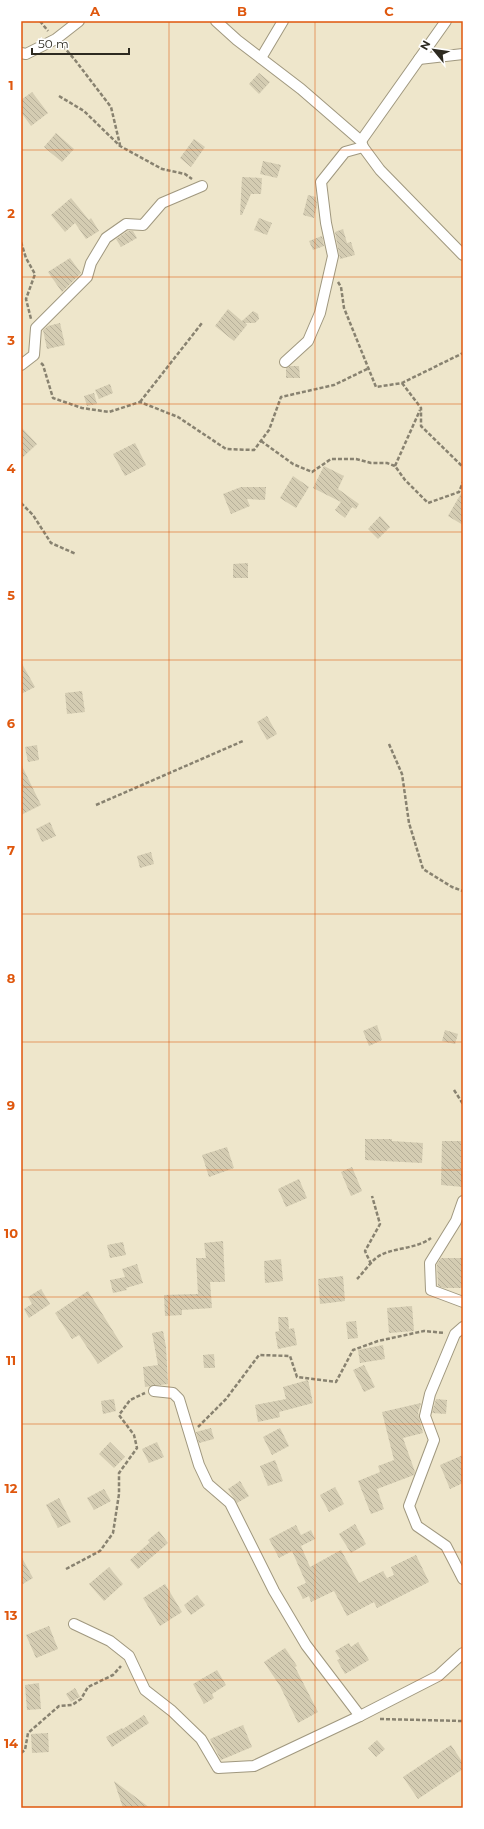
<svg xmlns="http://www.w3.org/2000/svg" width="484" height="1829" font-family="Montserrat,sans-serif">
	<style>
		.building { fill: url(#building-back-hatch) }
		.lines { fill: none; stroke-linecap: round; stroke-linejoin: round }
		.minor-casing { stroke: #a0987f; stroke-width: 12 }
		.path { stroke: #888270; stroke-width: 2.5; stroke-dasharray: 4 2; stroke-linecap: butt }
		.minor { stroke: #fff; stroke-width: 10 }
		.grid { fill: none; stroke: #df570d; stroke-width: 1; stroke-opacity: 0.55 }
		.neatline { fill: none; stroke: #df570d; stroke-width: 1.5 }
		.grid-label { font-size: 13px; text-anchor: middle; font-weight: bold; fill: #df570d }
	</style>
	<defs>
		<pattern id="building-back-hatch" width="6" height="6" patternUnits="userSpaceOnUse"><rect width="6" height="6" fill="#d4ccb2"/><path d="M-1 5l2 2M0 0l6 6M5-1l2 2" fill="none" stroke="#b6af99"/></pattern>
	</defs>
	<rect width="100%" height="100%" fill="#eee6cb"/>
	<g class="building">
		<polygon points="259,73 270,82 259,94 249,84"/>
		<polygon points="32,92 48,113 31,126 21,112 21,100"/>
		<polygon points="56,133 74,149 62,162 44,147"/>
		<polygon points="194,139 205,147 191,167 180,158"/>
		<polygon points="263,161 281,165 277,178 260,174"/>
		<polygon points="242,177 262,178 261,194 251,194 242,215 240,215"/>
		<polygon points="308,195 316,197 317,205 314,218 303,215"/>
		<polygon points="71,198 89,220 91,218 99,231 86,239 75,223 65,232 51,215"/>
		<polygon points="259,218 272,223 267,235 254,230"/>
		<polygon points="343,229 347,243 351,242 355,255 340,259 335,232"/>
		<polygon points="128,231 133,231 137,238 121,247 116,239"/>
		<polygon points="322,236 324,246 313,250 309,241"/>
		<polygon points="70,258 81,273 62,292 48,272"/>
		<polygon points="228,309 242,321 253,311 258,314 259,319 255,323 245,323 247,325 234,341 215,326"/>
		<polygon points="60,323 65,345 47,349 43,330 48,326"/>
		<polygon points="290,366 299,366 300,378 286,378 286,368"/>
		<polygon points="110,384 113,393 99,399 95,390"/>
		<polygon points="94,393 97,404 87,406 84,396"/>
		<polygon points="21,427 37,444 21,459"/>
		<polygon points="135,443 146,465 125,476 113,454"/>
		<polygon points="324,466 344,476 338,489 359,504 356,509 352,507 345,518 335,510 341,502 313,488"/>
		<polygon points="293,476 309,487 296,508 280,498"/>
		<polygon points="241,487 266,487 265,500 247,499 250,506 231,514 223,494"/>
		<polygon points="463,490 463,525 448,516"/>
		<polygon points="380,516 390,527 378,539 368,529"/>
		<polygon points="248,563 248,578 233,578 233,564"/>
		<polygon points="21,662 35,687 21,694"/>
		<polygon points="82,691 85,712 67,714 65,693"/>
		<polygon points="267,716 277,734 267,740 257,722"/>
		<polygon points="37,745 39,760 28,762 25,747"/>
		<polygon points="21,764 41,805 21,815"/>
		<polygon points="50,822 56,836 42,842 36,829"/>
		<polygon points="151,852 154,864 140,868 137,856"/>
		<polygon points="377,1025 382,1040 369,1046 363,1031"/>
		<polygon points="445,1030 458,1034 455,1044 442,1041"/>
		<polygon points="365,1139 392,1139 392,1141 423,1143 422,1163 365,1160"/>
		<polygon points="442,1141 461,1141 461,1171 463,1171 463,1187 441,1185"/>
		<polygon points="227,1147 234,1168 209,1177 202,1155"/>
		<polygon points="352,1167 362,1191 351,1196 341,1172"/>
		<polygon points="299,1179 307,1198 286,1207 278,1189"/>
		<polygon points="223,1241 225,1282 210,1282 212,1308 182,1310 182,1315 165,1316 164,1295 198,1294 196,1258 206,1258 204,1243"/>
		<polygon points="123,1242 126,1255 110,1258 107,1245"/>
		<polygon points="441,1258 463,1258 463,1288 444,1288 438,1286 437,1264"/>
		<polygon points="281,1259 283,1281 265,1283 264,1261"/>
		<polygon points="137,1264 143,1283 126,1288 127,1290 113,1293 110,1280 125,1277 122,1269"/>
		<polygon points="343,1276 345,1301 320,1304 318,1279"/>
		<polygon points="41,1289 50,1304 29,1318 24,1309 32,1304 28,1297"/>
		<polygon points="88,1291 123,1347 98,1364 79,1335 72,1339 55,1313"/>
		<polygon points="412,1306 414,1331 389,1333 387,1308"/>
		<polygon points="278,1317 288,1317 289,1329 294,1328 297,1345 278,1349 275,1332 279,1331"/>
		<polygon points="356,1321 358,1338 348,1339 346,1322"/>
		<polygon points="163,1331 166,1347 168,1384 145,1387 143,1367 158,1365 152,1333"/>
		<polygon points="383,1345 385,1359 360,1363 358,1350"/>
		<polygon points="214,1354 215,1368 204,1368 203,1355"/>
		<polygon points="364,1365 375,1387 364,1392 353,1370"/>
		<polygon points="308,1380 313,1403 279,1412 280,1417 258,1422 255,1405 286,1399 283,1387"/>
		<polygon points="114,1399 116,1411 103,1414 101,1401"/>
		<polygon points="436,1399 447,1400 446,1414 432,1413"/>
		<polygon points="421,1403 418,1413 423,1433 403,1438 415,1472 414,1475 377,1489 384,1509 371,1514 358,1481 380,1472 378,1466 394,1460 382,1412"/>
		<polygon points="211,1428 214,1439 199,1443 196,1432"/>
		<polygon points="280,1428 289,1446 272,1455 263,1437"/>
		<polygon points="110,1442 125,1457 114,1468 99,1454"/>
		<polygon points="157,1442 164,1457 149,1463 142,1449"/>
		<polygon points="463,1455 463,1483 450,1489 440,1465"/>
		<polygon points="275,1460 283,1481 268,1486 260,1466"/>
		<polygon points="240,1481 249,1496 237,1503 228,1489"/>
		<polygon points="335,1487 344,1504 329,1512 320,1495"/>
		<polygon points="104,1489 111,1501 94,1510 87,1498"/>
		<polygon points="59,1498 71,1522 58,1528 46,1505"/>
		<polygon points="355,1524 366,1544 351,1553 339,1534"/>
		<polygon points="296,1525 301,1535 311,1530 315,1539 301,1546 310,1567 341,1550 359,1583 383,1571 387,1578 394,1575 391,1567 416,1555 429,1582 377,1608 374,1602 347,1616 334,1591 311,1602 309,1596 303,1599 297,1587 306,1583 292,1551 279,1558 269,1539"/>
		<polygon points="159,1531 168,1543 138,1569 130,1560 150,1542 148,1540"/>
		<polygon points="21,1556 33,1578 21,1585"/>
		<polygon points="109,1567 123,1584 104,1601 89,1584"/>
		<polygon points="165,1584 182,1612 160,1626 143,1598"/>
		<polygon points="197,1595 205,1605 191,1615 184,1605"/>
		<polygon points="49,1626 58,1649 36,1658 26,1635"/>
		<polygon points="358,1642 369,1660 345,1674 337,1660 340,1659 335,1651 349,1643 351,1647"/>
		<polygon points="285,1648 297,1666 295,1667 318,1712 298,1723 280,1686 264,1662"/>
		<polygon points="217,1670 226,1685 212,1694 214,1698 204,1704 193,1684"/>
		<polygon points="39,1683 41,1709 27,1710 25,1685"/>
		<polygon points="75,1688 80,1697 71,1702 66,1694"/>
		<polygon points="144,1715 149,1723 112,1747 106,1737 122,1728 123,1729"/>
		<polygon points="243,1725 252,1747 221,1760 210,1739"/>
		<polygon points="48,1733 49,1752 32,1753 31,1734"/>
		<polygon points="377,1740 385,1749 376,1757 368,1748"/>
		<polygon points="451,1745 463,1763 463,1769 418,1799 403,1777"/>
		<polygon points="114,1781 150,1808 123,1808"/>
	</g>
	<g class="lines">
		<defs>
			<g id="minor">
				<polyline points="216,21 237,40 301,89 361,141 363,147 380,170 463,255"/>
				<polyline points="21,53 26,54 56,39 79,21"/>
				<polyline points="261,58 283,21"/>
				<polyline points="419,59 463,54"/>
				<polyline points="361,141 446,21"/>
				<polyline points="285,362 308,341 320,313 333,256 326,223 321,182 345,152 363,147"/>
				<polyline points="21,365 34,355 36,328 87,277 91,263 106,238 126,224 143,225 162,203 202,186"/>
				<polyline points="463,1201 456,1221 430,1263 431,1290 463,1302"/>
				<polyline points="463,1327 455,1334 430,1394 425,1416 434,1440 409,1506 417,1526 446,1546 463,1579"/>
				<polyline points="154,1391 173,1393 179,1399 199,1465 208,1484 230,1503 274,1591 306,1645 360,1716"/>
				<polyline points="74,1624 110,1641 129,1656 145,1690 172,1711 201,1739 218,1768 254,1766 360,1716 438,1676 463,1653"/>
			</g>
		</defs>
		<use href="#minor" class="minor-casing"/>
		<g class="path">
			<polyline points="40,21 48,31"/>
			<polyline points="63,46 75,60 111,107 120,145"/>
			<polyline points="59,96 84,111 120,146 162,169 185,174 192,179"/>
			<polyline points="21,242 26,258 35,274 26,299 31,319"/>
			<polyline points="338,282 341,287 344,308 376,387 402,383 463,353"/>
			<polyline points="41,363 43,365 53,398 82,408 109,412 140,402 178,417 226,449 254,450 269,430 281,397 334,385 369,368"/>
			<polyline points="402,383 421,408 421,426 463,467"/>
			<polyline points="140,402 202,323"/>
			<polyline points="261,441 293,464 312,472 331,459 356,459 371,463 387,463 395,466 405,480 428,503 459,492 463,482"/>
			<polyline points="395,466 420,410"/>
			<polyline points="21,503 33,515 51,543 76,554"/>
			<polyline points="389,744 402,774 409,823 423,869 452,887 463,891"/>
			<polyline points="96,805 243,741"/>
			<polyline points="454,1090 463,1104"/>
			<polyline points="371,1264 365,1251 380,1224 372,1196"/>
			<path d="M357,1279c6,-6 12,-15 19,-21 14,-11 39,-8 55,-20"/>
			<polyline points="198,1427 226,1399 259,1355 290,1356 297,1377 336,1382 353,1350 378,1341 424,1331 445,1333"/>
			<polyline points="66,1569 100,1551 113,1533 119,1494 119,1473 137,1448 134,1435 119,1415 130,1400 145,1393"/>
			<polyline points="380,1719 463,1721"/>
			<polyline points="21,1753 25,1750 28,1733 59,1706 72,1705 81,1699 88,1687 113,1675 121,1666"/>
		</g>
		<use href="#minor" class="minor"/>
	</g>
	<path class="grid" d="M169,21v1787M315,21v1787M21,150h442M21,277h442M21,404h442M21,532h442M21,660h442M21,787h442M21,914h442M21,1042h442M21,1170h442M21,1297h442M21,1424h442M21,1552h442M21,1680h442"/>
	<rect width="484" height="1829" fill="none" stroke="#ffffff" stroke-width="44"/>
	<g transform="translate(434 50) rotate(299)" stroke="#ffffff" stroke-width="3" paint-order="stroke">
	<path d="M0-3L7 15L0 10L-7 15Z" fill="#2d2a20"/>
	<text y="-6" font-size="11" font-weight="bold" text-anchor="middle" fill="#2d2a20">N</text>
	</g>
	<path d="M32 48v6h97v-6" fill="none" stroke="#2d2a20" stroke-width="2"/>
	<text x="38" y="48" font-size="12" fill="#2d2a20" stroke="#ffffff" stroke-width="3" paint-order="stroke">50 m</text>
	<rect x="22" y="22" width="440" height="1785" class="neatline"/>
	<g class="grid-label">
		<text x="95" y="16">A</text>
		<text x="242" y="16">B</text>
		<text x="389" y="16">C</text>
		<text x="11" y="90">1</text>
		<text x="11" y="218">2</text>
		<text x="11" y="345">3</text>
		<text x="11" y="473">4</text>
		<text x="11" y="600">5</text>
		<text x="11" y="728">6</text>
		<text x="11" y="855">7</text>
		<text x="11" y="983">8</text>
		<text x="11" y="1110">9</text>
		<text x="11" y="1238">10</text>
		<text x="11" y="1365">11</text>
		<text x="11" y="1493">12</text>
		<text x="11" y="1620">13</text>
		<text x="11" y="1748">14</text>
	</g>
</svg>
